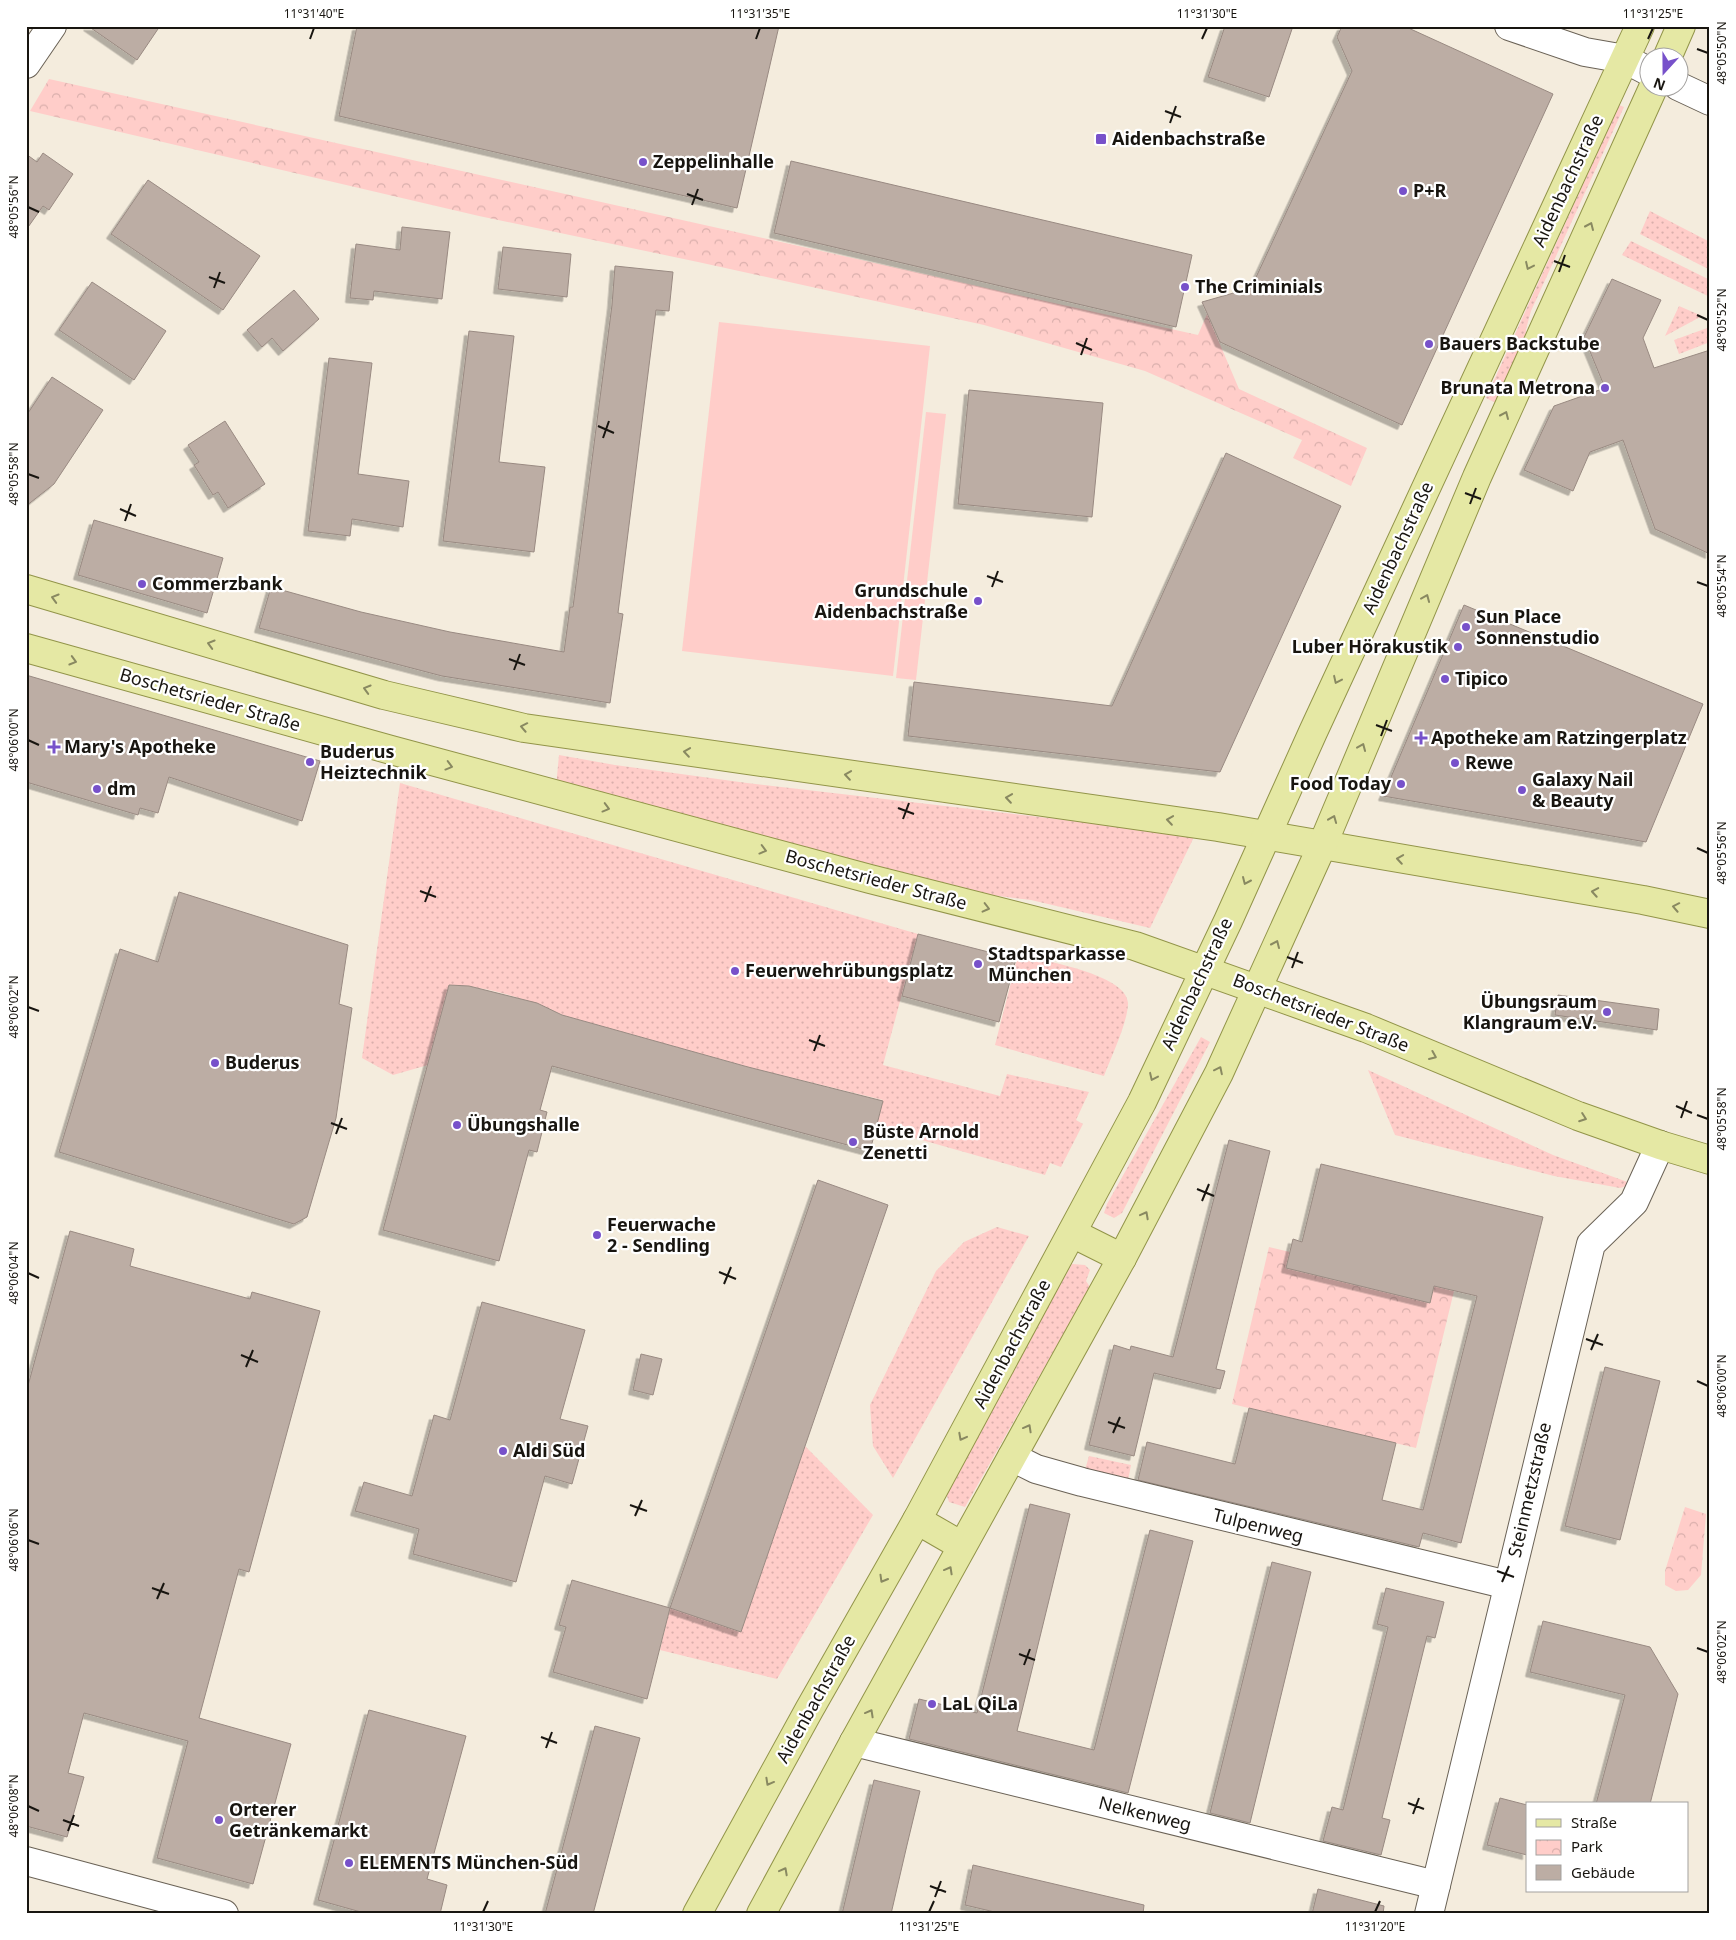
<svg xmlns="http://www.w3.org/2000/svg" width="1736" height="1940" font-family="'Noto Sans',sans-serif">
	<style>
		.grass { fill: url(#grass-dots) }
		.park { fill: url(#park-crowns) }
		.pitch { fill: #ffcdc9 }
		.building { fill: #bcada4; stroke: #998a82; filter: url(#shadow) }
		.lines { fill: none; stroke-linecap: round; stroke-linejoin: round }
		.minor-casing { stroke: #6a6256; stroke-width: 30 }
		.major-casing { stroke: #929449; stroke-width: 30 }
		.minor { stroke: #fff; stroke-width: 28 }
		.major { stroke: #e5e8a4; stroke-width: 28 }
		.oneway { stroke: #898961 }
		.ticks { fill: none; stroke: #181510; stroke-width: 2 }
		.poi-dot { fill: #7751ca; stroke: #fff; stroke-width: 2 }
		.labels { text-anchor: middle; stroke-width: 4.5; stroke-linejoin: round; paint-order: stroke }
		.poi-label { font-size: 18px; font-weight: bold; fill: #181510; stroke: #fff; text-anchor: start }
		.street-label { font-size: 18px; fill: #181510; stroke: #fff }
		.neatline { fill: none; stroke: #181510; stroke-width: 2 }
		.ticks-label { font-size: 12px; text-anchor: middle; fill: #181510 }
	</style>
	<defs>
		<pattern id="grass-dots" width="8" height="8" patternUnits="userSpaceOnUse" patternTransform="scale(1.25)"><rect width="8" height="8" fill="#ffcdc9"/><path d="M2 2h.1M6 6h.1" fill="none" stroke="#daafac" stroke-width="1.8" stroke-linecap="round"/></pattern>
		<pattern id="park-crowns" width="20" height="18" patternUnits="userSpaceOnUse" patternTransform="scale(1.25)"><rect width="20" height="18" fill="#ffcdc9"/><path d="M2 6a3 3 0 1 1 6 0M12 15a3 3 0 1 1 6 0" fill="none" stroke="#daafac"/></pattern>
		<filter id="shadow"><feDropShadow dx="-4.5" dy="4.5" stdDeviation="0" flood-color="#0004"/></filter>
	</defs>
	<rect width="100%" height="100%" fill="#f4ecdd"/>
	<g class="grass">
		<polygon points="1619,105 1624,107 1531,311 1526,329 1525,345 1496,403 1486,398"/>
		<polygon points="1650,211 1710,242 1710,270 1640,234"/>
		<polygon points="1631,241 1710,280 1710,297 1622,255"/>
		<polygon points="1679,306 1702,316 1665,336"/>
		<polygon points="1710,327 1710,342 1679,354 1674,340"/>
		<polygon points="559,755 615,765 747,783 1195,835 1150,928 1031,900 983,894 556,787"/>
		<path d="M400,783l518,151 -35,131 117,31 7,-22 82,18 -13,28 7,4 -22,43 -11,-4 -5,12 -169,-48 7,-27 -135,-33 -183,-51c-36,-16 -76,-30 -116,-31l-21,80 -35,10 -31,-17z"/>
		<path d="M1018,955c23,5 109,19 110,48 0,19 -17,54 -24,73l-109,-31z"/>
		<polygon points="1201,1037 1210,1042 1122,1213 1114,1218 1104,1213 1107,1204"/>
		<polygon points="1368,1070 1553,1155 1633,1184 1620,1188 1554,1176 1395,1135"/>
		<polygon points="997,1227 1029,1236 893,1478 873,1446 870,1405 936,1271 964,1242"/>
		<polygon points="1072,1264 1085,1265 1090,1270 1086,1281 1090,1287 965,1507 949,1502 946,1493 997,1396"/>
		<polygon points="805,1446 873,1515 777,1679 660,1650 670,1608 741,1632"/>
		<polygon points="1089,1456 1131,1465 1128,1480 1085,1470"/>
	</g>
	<g class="park">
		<polygon points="49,79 1198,335 1207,314 1239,389 1367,448 1351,486 1293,458 1302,440 1145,371 984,325 698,262 479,216 30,111"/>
		<polygon points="1269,1247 1290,1252 1286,1268 1430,1303 1434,1286 1454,1291 1416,1448 1232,1404"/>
		<polygon points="1685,1507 1706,1514 1701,1575 1688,1590 1676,1591 1665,1585 1665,1571"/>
	</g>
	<g class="pitch">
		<polygon points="719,322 930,346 893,676 682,651"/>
		<polygon points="926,412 946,414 916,680 896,678"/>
	</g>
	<g class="building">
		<polygon points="88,26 160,26 137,60"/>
		<polygon points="357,26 779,26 737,208 339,116"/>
		<polygon points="1225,26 1293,26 1269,97 1208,77"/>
		<polygon points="1342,26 1404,26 1553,94 1402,425 1220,342 1202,302 1251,288 1352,71 1337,37"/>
		<polygon points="43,153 73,174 49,210 43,206 26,230 26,154 37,162"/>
		<polygon points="791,161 1192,255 1176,327 774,233"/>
		<polygon points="148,180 260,256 223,310 111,234"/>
		<polygon points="402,227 450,232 442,299 374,291 373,300 350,298 356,244 400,250"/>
		<polygon points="503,247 571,254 567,297 498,289"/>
		<polygon points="615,266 673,272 669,311 656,310 618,613 623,614 610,703 442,676 259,628 271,587 361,612 450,632 564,652 570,607 573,607 612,305"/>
		<polygon points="1612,279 1661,300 1643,338 1654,368 1710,350 1710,554 1655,529 1623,440 1590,452 1573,491 1524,470 1554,406 1605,388 1584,337"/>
		<polygon points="92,282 166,331 134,380 59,330"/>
		<polygon points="294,290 319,319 283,351 272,338 262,347 247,330"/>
		<polygon points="469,331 514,336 499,462 545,467 534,552 443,541"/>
		<polygon points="329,358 372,363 358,474 409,481 403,527 352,519 350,536 308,531"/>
		<polygon points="52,377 103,410 54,484 26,506 26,416"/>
		<polygon points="969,390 1103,403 1092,517 958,504"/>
		<polygon points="225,421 265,484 228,508 218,492 213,495 194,465 199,462 188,445"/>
		<polygon points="1226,453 1341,506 1220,772 908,736 914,682 1112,706"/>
		<polygon points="94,520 223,558 207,613 78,575"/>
		<polygon points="1464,605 1703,704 1646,842 1383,796"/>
		<polygon points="26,675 320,761 302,821 169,777 158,813 140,808 138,815 26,782"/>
		<polygon points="179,892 348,945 339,1004 352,1008 336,1118 307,1217 294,1224 59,1152 120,949 158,962"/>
		<polygon points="918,934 1016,959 999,1022 902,996"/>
		<polygon points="449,985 469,986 537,1003 562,1015 748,1067 883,1101 870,1151 552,1066 540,1110 547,1112 537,1152 529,1150 499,1261 383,1230"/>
		<polygon points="1558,995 1659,1009 1657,1030 1555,1015"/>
		<polygon points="1229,1140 1270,1151 1216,1369 1225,1371 1220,1389 1154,1373 1134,1456 1089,1445 1114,1345 1130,1350 1131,1346 1173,1357"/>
		<polygon points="1321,1164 1543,1217 1461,1543 1423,1533 1419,1547 1138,1480 1147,1442 1235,1464 1249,1408 1396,1443 1382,1500 1423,1510 1477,1296 1434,1286 1430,1303 1286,1268 1293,1239 1302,1242"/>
		<polygon points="818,1180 888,1205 741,1632 670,1608"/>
		<polygon points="70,1231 134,1249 130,1266 250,1299 252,1292 320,1311 249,1572 239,1569 199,1718 291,1744 253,1884 157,1858 188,1741 84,1713 68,1773 84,1777 67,1837 26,1826 26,1393"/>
		<polygon points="482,1302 585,1330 560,1419 588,1426 572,1484 545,1476 516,1582 413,1554 419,1529 355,1511 364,1482 412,1496 434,1415 450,1420"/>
		<polygon points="641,1354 662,1359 653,1395 633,1390"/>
		<polygon points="1605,1367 1660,1381 1620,1540 1565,1526"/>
		<polygon points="1030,1504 1070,1514 1017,1731 1094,1750 1150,1530 1193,1541 1128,1793 909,1739 919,1699 977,1713"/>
		<polygon points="1272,1562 1311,1572 1250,1823 1210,1813"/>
		<polygon points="572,1580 670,1608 647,1699 553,1672 566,1627 559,1625"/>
		<polygon points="1386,1588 1444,1602 1435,1638 1427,1636 1382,1818 1390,1820 1381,1855 1323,1841 1332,1807 1343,1810 1388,1627 1377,1624"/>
		<polygon points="1543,1621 1650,1647 1678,1694 1650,1804 1596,1804 1625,1695 1530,1672"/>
		<polygon points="369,1710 466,1736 427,1879 447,1885 440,1914 368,1914 318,1900"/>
		<polygon points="595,1726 640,1738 593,1914 545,1914"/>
		<polygon points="874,1780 920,1791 907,1845 891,1914 842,1914"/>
		<polygon points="1500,1798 1527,1805 1527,1855 1487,1845"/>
		<polygon points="973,1865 1144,1905 1143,1914 1003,1914 965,1905"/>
		<polygon points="1318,1889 1384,1906 1383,1914 1312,1914"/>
	</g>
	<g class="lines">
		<defs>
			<g id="minor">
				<polyline points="1509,26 1585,52 1625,59 1648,71"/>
				<polyline points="26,64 52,26"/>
				<polyline points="1678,86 1710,101"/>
				<polyline points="1012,1457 1036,1469 1082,1482 1508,1585"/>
				<polyline points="854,1742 1436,1885"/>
				<polyline points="26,1861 224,1914"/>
				<polyline points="1429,1914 1591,1244 1634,1202 1660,1145"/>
			</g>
			<g id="major">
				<polyline points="1667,58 1681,26"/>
				<polyline points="26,589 384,695 524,728 1218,827 1643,900 1710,914"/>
				<polyline points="26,648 391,750 870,879 1135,946 1366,1028 1578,1116 1660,1145 1710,1160"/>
				<polyline points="1072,1233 1122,1258"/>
				<polyline points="917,1520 962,1546"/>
				<polyline points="697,1914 809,1710 917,1520 1142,1102 1228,921 1313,732 1640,26"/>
				<polyline points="761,1914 854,1742 1122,1258 1219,1073 1322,846 1477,477 1653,88"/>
			</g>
		</defs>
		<use href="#minor" class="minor-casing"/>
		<use href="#major" class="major-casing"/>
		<use href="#minor" class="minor"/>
		<use href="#major" class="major"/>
	</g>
	<defs><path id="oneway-chevron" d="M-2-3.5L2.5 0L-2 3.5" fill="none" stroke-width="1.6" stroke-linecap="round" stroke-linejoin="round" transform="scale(1.25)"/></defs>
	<g class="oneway">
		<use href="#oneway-chevron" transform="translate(1590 226) rotate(-66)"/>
		<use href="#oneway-chevron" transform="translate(1529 266) rotate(115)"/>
		<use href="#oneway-chevron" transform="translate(1505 415) rotate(-66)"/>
		<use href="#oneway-chevron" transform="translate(55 598) rotate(-164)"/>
		<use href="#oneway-chevron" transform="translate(1426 598) rotate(-67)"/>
		<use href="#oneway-chevron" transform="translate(211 644) rotate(-164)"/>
		<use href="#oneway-chevron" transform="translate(73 661) rotate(16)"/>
		<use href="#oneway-chevron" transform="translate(1337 680) rotate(115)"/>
		<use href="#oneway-chevron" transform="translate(367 689) rotate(-164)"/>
		<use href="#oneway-chevron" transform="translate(524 727) rotate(-169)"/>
		<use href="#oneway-chevron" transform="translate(1362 747) rotate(-67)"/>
		<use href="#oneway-chevron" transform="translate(687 752) rotate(-172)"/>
		<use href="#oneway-chevron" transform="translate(449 766) rotate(15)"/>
		<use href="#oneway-chevron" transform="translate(848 775) rotate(-172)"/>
		<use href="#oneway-chevron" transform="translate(1009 798) rotate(-172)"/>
		<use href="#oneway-chevron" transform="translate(606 808) rotate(15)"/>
		<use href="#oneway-chevron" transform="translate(1333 819) rotate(-68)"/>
		<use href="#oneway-chevron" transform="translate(1170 820) rotate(-172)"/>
		<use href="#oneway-chevron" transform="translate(763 850) rotate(15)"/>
		<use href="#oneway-chevron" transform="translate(1400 859) rotate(-171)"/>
		<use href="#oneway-chevron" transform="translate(1246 881) rotate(114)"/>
		<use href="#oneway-chevron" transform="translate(1595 892) rotate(-170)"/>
		<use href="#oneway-chevron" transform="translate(1676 907) rotate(-169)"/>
		<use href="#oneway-chevron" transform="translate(986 908) rotate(14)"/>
		<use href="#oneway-chevron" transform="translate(1276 944) rotate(-66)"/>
		<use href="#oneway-chevron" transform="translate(1433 1056) rotate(23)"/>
		<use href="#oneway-chevron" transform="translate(1219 1070) rotate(-64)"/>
		<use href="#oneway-chevron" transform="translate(1153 1077) rotate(115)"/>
		<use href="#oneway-chevron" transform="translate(1583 1118) rotate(20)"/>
		<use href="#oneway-chevron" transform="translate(1145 1215) rotate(-62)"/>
		<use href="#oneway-chevron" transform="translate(1028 1428) rotate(-61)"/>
		<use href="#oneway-chevron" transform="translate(962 1437) rotate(118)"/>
		<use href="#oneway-chevron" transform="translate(949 1570) rotate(-61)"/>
		<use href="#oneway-chevron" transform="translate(883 1579) rotate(120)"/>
		<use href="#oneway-chevron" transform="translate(870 1713) rotate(-61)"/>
		<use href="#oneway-chevron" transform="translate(769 1782) rotate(119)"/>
		<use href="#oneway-chevron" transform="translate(784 1871) rotate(-62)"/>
	</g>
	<path class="ticks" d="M310,39l4,-11M756,39l4,-11M1202,39l5,-11M1648,39l5,-11M1697,49l11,4M1165,111l16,6M1170,123l6,-17M687,194l16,6M692,205l6,-16M28,207l11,5M1554,261l16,6M1559,272l6,-17M209,277l16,6M214,288l6,-16M1697,315l11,5M1076,343l16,7M1081,355l6,-17M598,426l16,7M603,438l6,-17M28,474l11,4M1465,493l16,6M1470,504l6,-16M120,509l16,7M125,521l6,-17M987,576l16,6M1697,582l11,4M992,587l6,-16M509,659l16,6M514,670l6,-16M1376,725l16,6M1381,736l6,-16M28,740l11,5M898,808l16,6M903,819l6,-16M1697,848l11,5M420,891l16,6M425,902l6,-16M1287,957l16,6M1292,968l6,-16M28,1007l11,4M809,1040l16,6M814,1051l6,-16M1676,1106l16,7M1697,1115l11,4M1681,1118l6,-17M331,1123l16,6M336,1134l6,-16M1197,1189l17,7M1202,1201l7,-17M719,1272l17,7M28,1273l11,5M724,1284l7,-17M1586,1339l17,6M1591,1350l7,-16M241,1355l17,7M246,1367l7,-17M1697,1381l11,5M1108,1422l17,6M1113,1433l7,-16M630,1505l17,6M635,1516l7,-16M28,1540l11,4M1497,1571l17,6M1502,1582l7,-16M152,1588l17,6M157,1599l7,-16M1697,1648l11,4M1019,1654l16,6M1024,1665l6,-16M541,1737l16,6M546,1748l6,-16M1408,1803l16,6M28,1806l11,5M1413,1814l6,-16M63,1820l16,6M68,1831l6,-16M930,1886l16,6M935,1897l6,-16M483,1912l5,-11M929,1912l5,-11M1375,1912l5,-11"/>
	<g class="poi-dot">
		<rect x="1095" y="133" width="12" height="12" rx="2.5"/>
		<circle cx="643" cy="162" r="5"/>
		<circle cx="1403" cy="191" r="5"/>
		<circle cx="1185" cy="287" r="5"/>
		<circle cx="1429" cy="344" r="5"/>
		<circle cx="1605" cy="388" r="5"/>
		<circle cx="142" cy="584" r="5"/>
		<circle cx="978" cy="601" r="5"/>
		<circle cx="1466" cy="627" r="5"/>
		<circle cx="1458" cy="647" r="5"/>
		<circle cx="1445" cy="679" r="5"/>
		<path d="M1418.5 730.5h5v5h5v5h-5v5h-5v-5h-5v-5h5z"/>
		<path d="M51.5 739.5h5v5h5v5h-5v5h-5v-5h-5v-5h5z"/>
		<circle cx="310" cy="762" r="5"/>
		<circle cx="1455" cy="763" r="5"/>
		<circle cx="1401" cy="784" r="5"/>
		<circle cx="97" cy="789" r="5"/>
		<circle cx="1522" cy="790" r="5"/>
		<circle cx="978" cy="964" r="5"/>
		<circle cx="735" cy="971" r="5"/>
		<circle cx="1607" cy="1012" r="5"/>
		<circle cx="215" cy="1063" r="5"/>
		<circle cx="457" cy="1125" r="5"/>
		<circle cx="853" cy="1142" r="5"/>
		<circle cx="597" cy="1235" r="5"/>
		<circle cx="503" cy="1451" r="5"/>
		<circle cx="932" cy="1704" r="5"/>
		<circle cx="219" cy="1820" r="5"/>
		<circle cx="349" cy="1863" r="5"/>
	</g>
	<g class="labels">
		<g class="poi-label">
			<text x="1112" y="145">Aidenbachstraße</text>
			<text x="653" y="168">Zeppelinhalle</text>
			<text x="1413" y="197">P+R</text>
			<text x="1195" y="293">The Criminials</text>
			<text x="1439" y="350">Bauers Backstube</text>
			<text x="1595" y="394" text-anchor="end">Brunata Metrona</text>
			<text x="152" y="590">Commerzbank</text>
			<text x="968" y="597" text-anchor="end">Grundschule<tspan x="968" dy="21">Aidenbachstraße</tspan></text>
			<text x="1476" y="623">Sun Place<tspan x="1476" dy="21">Sonnenstudio</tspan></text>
			<text x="1448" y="653" text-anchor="end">Luber Hörakustik</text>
			<text x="1455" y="685">Tipico</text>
			<text x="1431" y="744">Apotheke am Ratzingerplatz</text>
			<text x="64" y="753">Mary's Apotheke</text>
			<text x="320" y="758">Buderus<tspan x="320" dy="21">Heiztechnik</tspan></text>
			<text x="1465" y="769">Rewe</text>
			<text x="1532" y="786">Galaxy Nail<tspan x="1532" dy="21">&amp; Beauty</tspan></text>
			<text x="1391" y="790" text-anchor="end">Food Today</text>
			<text x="107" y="795">dm</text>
			<text x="988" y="960">Stadtsparkasse<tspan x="988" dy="21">München</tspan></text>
			<text x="745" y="977">Feuerwehrübungsplatz</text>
			<text x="1597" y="1008" text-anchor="end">Übungsraum<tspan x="1597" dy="21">Klangraum e.V.</tspan></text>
			<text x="225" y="1069">Buderus</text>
			<text x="467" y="1131">Übungshalle</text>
			<text x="863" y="1138">Büste Arnold<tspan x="863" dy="21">Zenetti</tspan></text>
			<text x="607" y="1231">Feuerwache<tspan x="607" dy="21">2 - Sendling</tspan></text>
			<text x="513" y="1457">Aldi Süd</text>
			<text x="942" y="1710">LaL QiLa</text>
			<text x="229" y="1816">Orterer<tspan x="229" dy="21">Getränkemarkt</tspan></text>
			<text x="359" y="1869">ELEMENTS München-Süd</text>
		</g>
		<g class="street-label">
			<text transform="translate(1568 181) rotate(-65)" y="6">Aidenbachstraße</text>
			<text transform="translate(1398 548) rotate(-65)" y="6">Aidenbachstraße</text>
			<text transform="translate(210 700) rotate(16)" y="6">Boschetsrieder Straße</text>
			<text transform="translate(876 880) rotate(15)" y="6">Boschetsrieder Straße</text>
			<text transform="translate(1197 984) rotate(-65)" y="6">Aidenbachstraße</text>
			<text transform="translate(1321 1013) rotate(21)" y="6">Boschetsrieder Straße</text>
			<text transform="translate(1012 1344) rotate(-62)" y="6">Aidenbachstraße</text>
			<text transform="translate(1530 1490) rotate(-77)" y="6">Steinmetzstraße</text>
			<text transform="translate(1258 1526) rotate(14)" y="6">Tulpenweg</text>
			<text transform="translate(816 1699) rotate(-61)" y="6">Aidenbachstraße</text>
			<text transform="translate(1145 1814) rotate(14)" y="6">Nelkenweg</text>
		</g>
	</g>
	<rect width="1736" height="1940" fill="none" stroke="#ffffff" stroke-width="55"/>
	<rect x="1526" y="1802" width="162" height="90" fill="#ffffff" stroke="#a3a19f"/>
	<rect x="1536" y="1819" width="25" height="8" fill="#e5e8a4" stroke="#a3a19f"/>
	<text x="1571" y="1828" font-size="15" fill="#181510">Straße</text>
	<rect x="1536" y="1840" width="25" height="15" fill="url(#park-crowns)" stroke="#a3a19f"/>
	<text x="1571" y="1852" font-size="15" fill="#181510">Park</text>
	<rect x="1536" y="1865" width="25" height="15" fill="#bcada4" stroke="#a3a19f"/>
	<text x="1571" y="1878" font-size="15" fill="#181510">Gebäude</text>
	<g transform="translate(1664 72) rotate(201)"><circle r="24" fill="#ffffff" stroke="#a3a19f"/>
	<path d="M0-4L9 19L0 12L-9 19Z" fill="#7751ca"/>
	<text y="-8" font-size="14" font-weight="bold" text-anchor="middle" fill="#181510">N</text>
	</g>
	<rect x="28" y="28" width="1680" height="1884" class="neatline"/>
	<g class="ticks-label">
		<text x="314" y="18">11°31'40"E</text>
		<text x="760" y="18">11°31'35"E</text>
		<text x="1207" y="18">11°31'30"E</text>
		<text x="1653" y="18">11°31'25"E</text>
		<text transform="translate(1722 53) rotate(-90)" y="4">48°05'50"N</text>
		<text transform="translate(14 207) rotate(-90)" y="4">48°05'56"N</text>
		<text transform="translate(1722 320) rotate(-90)" y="4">48°05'52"N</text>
		<text transform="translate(14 474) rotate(-90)" y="4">48°05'58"N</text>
		<text transform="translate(1722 586) rotate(-90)" y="4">48°05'54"N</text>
		<text transform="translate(14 740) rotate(-90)" y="4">48°06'00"N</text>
		<text transform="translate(1722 853) rotate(-90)" y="4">48°05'56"N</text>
		<text transform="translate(14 1007) rotate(-90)" y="4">48°06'02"N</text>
		<text transform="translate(1722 1119) rotate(-90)" y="4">48°05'58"N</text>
		<text transform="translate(14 1273) rotate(-90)" y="4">48°06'04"N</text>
		<text transform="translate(1722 1386) rotate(-90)" y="4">48°06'00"N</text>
		<text transform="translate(14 1540) rotate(-90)" y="4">48°06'06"N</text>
		<text transform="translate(1722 1652) rotate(-90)" y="4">48°06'02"N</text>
		<text transform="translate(14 1806) rotate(-90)" y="4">48°06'08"N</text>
		<text x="483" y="1931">11°31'30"E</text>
		<text x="929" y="1931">11°31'25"E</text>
		<text x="1375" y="1931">11°31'20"E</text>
	</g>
</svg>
